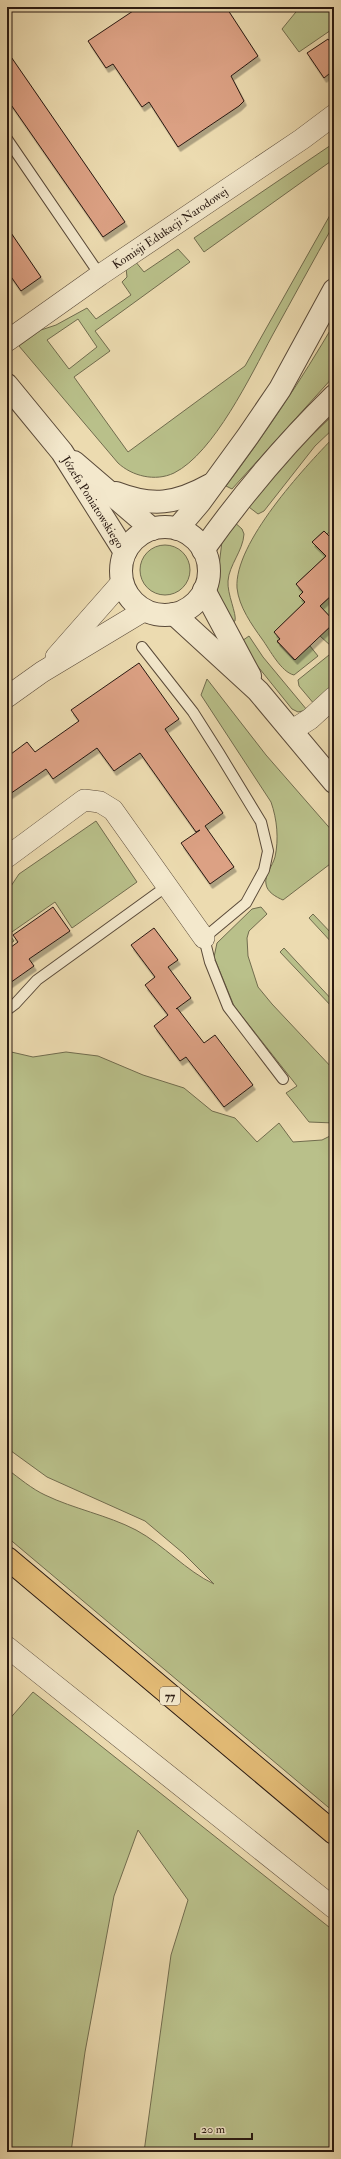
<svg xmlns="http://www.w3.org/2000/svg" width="341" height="2159" font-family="'IM FELL Double Pica',serif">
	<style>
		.green { fill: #b9c08a; stroke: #716c4e; fill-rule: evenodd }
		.building { fill: #dca184; stroke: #291911; filter: url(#shadow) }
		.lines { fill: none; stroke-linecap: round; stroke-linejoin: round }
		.service-casing { stroke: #5a4a39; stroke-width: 12 }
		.minor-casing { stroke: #5a4a39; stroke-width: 22 }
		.tertiary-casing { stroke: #5a4a39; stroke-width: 24 }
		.primary-casing { stroke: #291911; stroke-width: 24 }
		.service { stroke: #f3e8cc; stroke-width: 10 }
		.minor { stroke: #f3e8cc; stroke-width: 21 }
		.tertiary { stroke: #f3e8cc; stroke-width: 22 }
		.primary { stroke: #e6be78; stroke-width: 22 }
		.labels { text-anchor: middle; stroke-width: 3.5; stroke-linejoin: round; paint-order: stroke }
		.shield { fill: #f3e8cc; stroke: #665749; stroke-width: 1 }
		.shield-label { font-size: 11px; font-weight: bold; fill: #291911 }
		.street-label { font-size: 12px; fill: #291911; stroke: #f3e8cc }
	</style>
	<defs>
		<filter id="shadow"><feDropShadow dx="2.5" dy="4.5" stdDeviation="0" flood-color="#0004"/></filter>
	</defs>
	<rect width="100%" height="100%" fill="#ecdbb0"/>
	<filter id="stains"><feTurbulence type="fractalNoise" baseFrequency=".005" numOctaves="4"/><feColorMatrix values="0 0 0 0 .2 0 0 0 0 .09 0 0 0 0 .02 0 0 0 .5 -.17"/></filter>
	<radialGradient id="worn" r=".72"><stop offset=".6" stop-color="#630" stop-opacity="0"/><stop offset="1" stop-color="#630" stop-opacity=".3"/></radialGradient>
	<g class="green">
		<polygon points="300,7 334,7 334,28 299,52 282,29"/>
		<polygon points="334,143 334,159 204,252 194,238"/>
		<path d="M334,208v16c-21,37 -41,74 -62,112 -21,39 -58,117 -98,137 -19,9 -42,3 -56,-10l-99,-117 22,-16 15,-5 31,-17 9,11 35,-24 -9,-13 5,-5 -1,-9 9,-7 9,11 34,-23 12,13 -95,69 15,20 -36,26 54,75 117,-86zM78,319l19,28 -28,22 -22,-29z"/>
		<path d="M334,324v52l-102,113 -6,-3c40,-53 75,-106 108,-162z"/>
		<polygon points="334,414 334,428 315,446 264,511 258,514 245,504 285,461"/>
		<path d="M334,437v91l-7,6 -3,-3 -12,11 14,14 -30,28 7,8 2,10 -31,30 6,7 -3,3 17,18 16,-14 8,10 -24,19c-13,-3 -24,-25 -32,-36 -10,-14 -23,-32 -25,-51 -3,-45 67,-120 97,-151z"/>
		<path d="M233,521l9,8 2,5c-1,17 -15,31 -16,47 -1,13 9,33 7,40l-6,3 -12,-32v-9l5,-42z"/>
		<circle cx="165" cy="570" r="25"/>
		<polygon points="329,598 334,604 334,621 320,606"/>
		<polygon points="334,623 334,640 331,646 320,636"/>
		<polygon points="249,636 263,657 307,710 298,712 292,709 239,643"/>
		<polygon points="329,655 334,661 334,687 315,705 299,686 298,680"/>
		<path d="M207,679l59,76 68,78v28l-51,39c-7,-3 -16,-8 -17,-16 -2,-8 7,-19 9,-27 4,-18 2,-38 -4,-55l-70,-107z"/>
		<polygon points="96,821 137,882 72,928 55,902 9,934 14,941 7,946 7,892 19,874"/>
		<polygon points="261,907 267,914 249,931 247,938 248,956 258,987 272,1004 334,1070 334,1123 309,1122 286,1093 297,1086 234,1006 214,957 217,943 252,909"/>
		<polygon points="313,914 334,936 334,945 309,918"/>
		<polygon points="284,948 334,1002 334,1009 280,952"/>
		<path d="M7,1051l26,6 33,-5 32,4 45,19 41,13 28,23 23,7 22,24 22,-19 14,19 29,-2 12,-6v678l-327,-275v-68c12,9 25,20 38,26 29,14 62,20 91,35 28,15 50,41 78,54l-31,-31 -38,-32 -98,-44 -40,-29z"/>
		<polygon points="33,1692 334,1931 334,2152 144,2152 171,1955 188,1900 138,1830 114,1896 85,2052 71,2152 7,2152 7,1722"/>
	</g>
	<g class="building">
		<polygon points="139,7 226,7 258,56 231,76 244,101 239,106 178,147 149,102 142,107 113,64 106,68 88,41"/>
		<polygon points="328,39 334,47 334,70 324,78 307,53"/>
		<polygon points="7,51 125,222 103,237 7,99"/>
		<polygon points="7,227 41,277 21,291 7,271"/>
		<polygon points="324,531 334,541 334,593 320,606 334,621 334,623 295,660 277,641 280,639 274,632 305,602 299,596 303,592 296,584 326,556 312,542"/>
		<polygon points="139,663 179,719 165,729 223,813 205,826 234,867 210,884 181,843 200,830 196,832 140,753 114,771 97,748 53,779 46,769 7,796 7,757 27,742 35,752 79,721 71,710"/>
		<polygon points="53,907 70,931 29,959 34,966 7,985 7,950 18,942 13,935"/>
		<polygon points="154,928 178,960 168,967 191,998 176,1009 177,1008 204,1043 215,1035 253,1085 224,1107 186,1057 180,1061 154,1026 168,1015 145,985 155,977 131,945"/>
	</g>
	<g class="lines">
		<defs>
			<g id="service">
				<polyline points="7,139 100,275"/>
				<polyline points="142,647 193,712 219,753 261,822 268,851 264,870 246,903 204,938 210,962 228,1007 283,1079"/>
				<polyline points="7,1010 15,1004 37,980 167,886"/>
			</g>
			<g id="minor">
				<polyline points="7,341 100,275 302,139 334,115"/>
				<polyline points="56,657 122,582"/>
				<polyline points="7,697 42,672 145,610"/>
				<polyline points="291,731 310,719 334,697"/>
				<polyline points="7,857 84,800 100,802 113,810 204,938"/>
				<polyline points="7,1647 334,1908"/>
			</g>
			<g id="tertiary">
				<polyline points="7,385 62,452 125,552"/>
				<polyline points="74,462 152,529"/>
				<path d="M116,493c36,14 60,11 94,-8"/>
				<circle cx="165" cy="571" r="44"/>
				<polyline points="177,529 200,502 248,436 280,389 334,290"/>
				<path d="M203,550c39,-55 83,-107 131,-154"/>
				<polyline points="204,590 250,676"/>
				<polyline points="174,614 258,691 334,782"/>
			</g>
			<polyline id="primary" points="7,1558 334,1833"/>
		</defs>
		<use href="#service" class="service-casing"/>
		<use href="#minor" class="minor-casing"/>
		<use href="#tertiary" class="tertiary-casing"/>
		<use href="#primary" class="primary-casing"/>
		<use href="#service" class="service"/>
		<use href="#minor" class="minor"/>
		<use href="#tertiary" class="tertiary"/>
		<use href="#primary" class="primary"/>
	</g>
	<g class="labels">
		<rect class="shield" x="160" y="1687" width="20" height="18" rx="3"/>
		<g class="shield-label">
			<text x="170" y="1700">77</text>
		</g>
		<g class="street-label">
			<text transform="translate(170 228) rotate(-34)" y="4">Komisji Edukacji Narodowej</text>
			<text transform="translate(93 502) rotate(58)" y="4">Józefa Poniatowskiego</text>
		</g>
	</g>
	<rect width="341" height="2159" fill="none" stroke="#ecdbb0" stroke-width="24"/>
	<rect x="8" y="8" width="325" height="2143" fill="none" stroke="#291911" stroke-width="2"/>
	<rect x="12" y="12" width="317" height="2135" fill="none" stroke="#291911"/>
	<path d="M195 2133v6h57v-6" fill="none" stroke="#291911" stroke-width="2"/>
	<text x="201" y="2133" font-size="12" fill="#291911" stroke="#f3e8cc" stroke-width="3" paint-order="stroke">20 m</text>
	<rect width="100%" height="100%" filter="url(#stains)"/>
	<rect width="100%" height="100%" fill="url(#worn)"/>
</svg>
